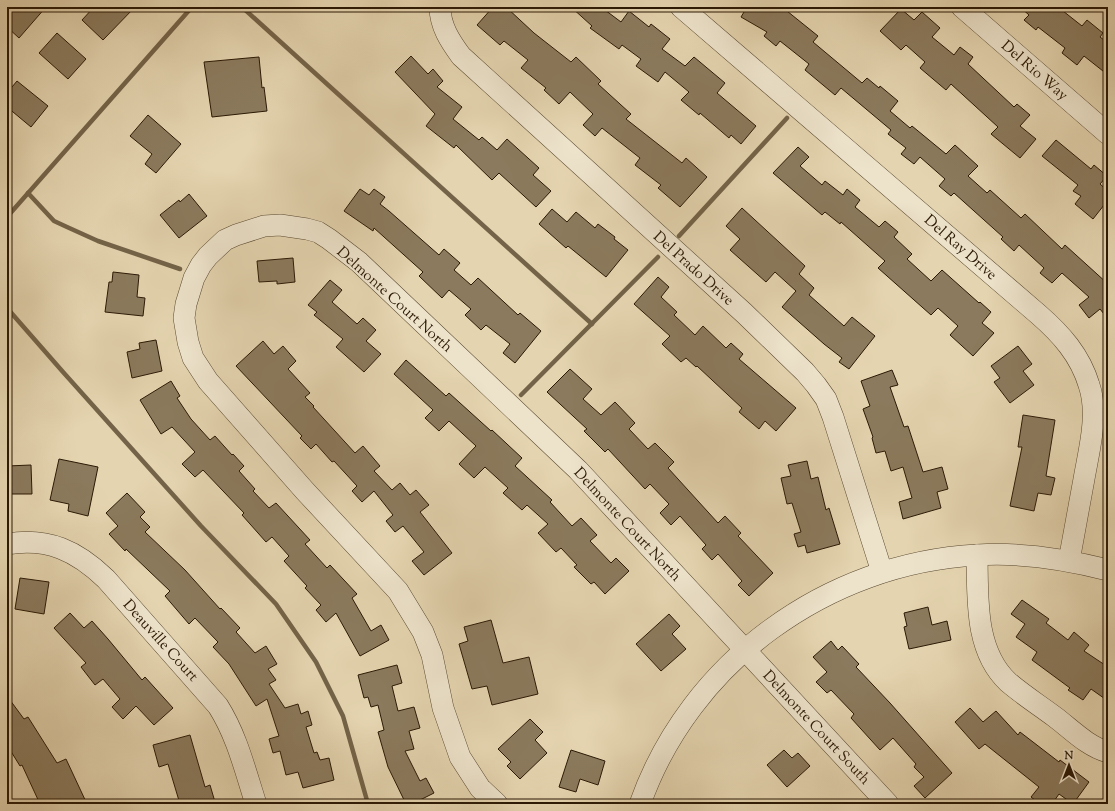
<svg xmlns="http://www.w3.org/2000/svg" width="1115" height="811" font-family="'Sorts Mill Goudy',serif">
	<style>
		.lines { fill: none; stroke-linecap: round; stroke-linejoin: round }
		.stream { stroke: #746348; stroke-width: 4.5 }
		.building { fill: #8b7a5d; stroke: #2b1905 }
		.minor-casing { stroke: #594830; stroke-width: 22 }
		.minor { stroke: #ede3cb; stroke-width: 21 }
		.labels { text-anchor: middle; stroke-width: 4; stroke-linejoin: round; paint-order: stroke }
		.street-label { font-size: 15px; fill: #2b1905; stroke: #ede3cb }
	</style>
	<rect width="100%" height="100%" fill="#e4d4af"/>
	<filter id="stains"><feTurbulence type="fractalNoise" baseFrequency=".005" numOctaves="4"/><feColorMatrix values="0 0 0 0 .2 0 0 0 0 .09 0 0 0 0 .02 0 0 0 .5 -.17"/></filter>
	<radialGradient id="worn" r=".72"><stop offset=".6" stop-color="#630" stop-opacity="0"/><stop offset="1" stop-color="#630" stop-opacity=".3"/></radialGradient>
	<g class="lines">
		<g class="stream">
			<polyline points="242,7 592,324"/>
			<polyline points="28,193 54,221 67,227 98,241 180,269"/>
			<polyline points="7,217 192,7"/>
			<polyline points="679,236 787,118"/>
			<polyline points="7,308 63,372 201,526 276,604 316,662 343,716 368,804"/>
			<polyline points="521,395 658,257"/>
		</g>
	</g>
	<g class="building">
		<polygon points="7,7 46,7 19,38 7,27"/>
		<polygon points="94,7 135,7 103,40 82,20"/>
		<polygon points="493,7 506,7 534,33 571,62 576,57 601,81 598,84 631,114 626,119 682,163 686,158 707,177 680,207 658,188 661,185 635,165 640,158 602,128 595,136 583,125 593,114 570,92 559,104 544,90 546,88 521,68 528,60 504,41 500,45 477,25"/>
		<polygon points="571,7 601,7 621,22 629,11 649,27 651,24 670,39 662,49 685,66 694,57 725,83 717,93 756,126 741,144 731,135 729,138 700,113 699,115 681,100 689,92 665,72 658,82 636,66 641,59 622,45 619,49 590,28 592,26"/>
		<polygon points="747,7 782,7 818,36 813,42 862,83 867,78 879,88 880,86 898,101 890,111 910,128 912,126 946,154 955,145 978,166 968,176 987,193 990,190 1021,218 1025,214 1062,249 1065,245 1108,284 1108,319 1100,309 1089,318 1079,305 1089,297 1062,273 1052,283 1040,273 1044,268 1019,245 1014,251 1001,239 1003,237 954,193 951,196 939,186 945,179 920,157 914,164 901,154 906,148 888,134 891,130 841,88 835,95 805,70 809,64 780,41 776,46 764,36 767,32 741,17"/>
		<polygon points="1020,7 1058,7 1082,26 1087,20 1103,33 1100,37 1108,43 1108,75 1084,56 1077,65 1062,53 1065,48 1038,27 1036,30 1024,20 1029,15"/>
		<polygon points="901,9 914,20 922,12 940,28 932,37 954,55 960,47 973,57 968,64 1014,107 1017,104 1030,115 1020,126 1036,139 1020,158 991,134 998,127 951,84 946,90 920,68 925,62 906,45 901,50 880,31"/>
		<polygon points="57,33 86,59 68,79 39,53"/>
		<polygon points="411,56 428,74 433,69 443,81 437,87 462,107 453,119 479,140 482,137 497,150 507,139 539,168 533,175 551,191 536,207 499,173 492,180 456,145 454,148 426,126 435,114 395,72"/>
		<polygon points="259,57 262,88 264,87 267,111 212,117 204,62"/>
		<polygon points="17,81 48,106 31,127 7,107 7,93"/>
		<polygon points="148,115 181,144 156,173 145,164 152,154 130,136"/>
		<polygon points="1056,140 1091,169 1094,165 1107,176 1100,184 1108,191 1108,200 1093,219 1075,204 1081,196 1073,191 1078,185 1042,156"/>
		<polygon points="798,147 809,157 800,166 822,185 825,181 843,195 847,189 860,200 855,207 879,227 885,221 898,232 894,237 912,254 907,259 931,281 942,270 979,303 980,302 991,312 982,323 994,333 973,356 950,335 958,326 938,308 931,315 878,268 885,261 841,222 840,224 825,212 822,215 773,173"/>
		<polygon points="360,189 369,195 374,189 385,197 380,204 389,211 439,255 444,249 460,263 454,270 471,285 478,278 518,315 520,313 541,331 515,363 503,353 510,344 486,325 481,330 465,315 471,309 449,290 442,298 419,276 423,272 374,228 373,231 344,211"/>
		<polygon points="189,194 207,216 179,238 160,215 179,200 180,202"/>
		<polygon points="742,208 805,266 799,274 814,288 809,295 844,326 852,317 875,336 849,369 839,362 842,358 824,344 782,307 796,291 775,272 766,282 730,250 740,239 726,226"/>
		<polygon points="552,209 567,222 576,212 595,228 598,224 615,237 614,239 628,250 606,277 568,246 566,248 539,224"/>
		<polygon points="293,258 295,282 277,284 277,281 259,282 257,261"/>
		<polygon points="113,272 139,275 137,297 145,298 143,316 105,312 109,282 112,282"/>
		<polygon points="658,277 669,287 661,297 677,312 674,315 695,335 703,326 726,348 731,343 743,354 739,359 796,408 776,431 765,421 759,429 739,412 742,408 697,366 696,367 686,358 681,362 662,344 670,336 634,304"/>
		<polygon points="330,280 342,290 332,302 357,324 363,318 376,330 366,341 381,354 364,372 336,347 343,339 314,315 317,312 308,305"/>
		<polygon points="156,340 162,371 132,378 127,352 140,349 139,343"/>
		<polygon points="263,341 274,354 283,346 296,361 288,369 310,393 305,397 314,406 313,407 355,453 363,446 380,466 374,471 392,490 400,483 410,495 416,490 429,505 420,512 452,553 424,575 412,561 424,552 403,526 395,532 386,521 393,515 374,491 362,502 352,491 357,486 334,461 332,462 316,444 311,449 300,438 302,436 236,366"/>
		<polygon points="1018,346 1032,364 1023,371 1034,385 1010,403 994,382 1000,378 991,366"/>
		<polygon points="406,360 446,396 449,393 491,431 492,430 522,458 515,466 552,500 550,502 572,526 581,518 597,535 590,541 611,563 616,558 629,571 605,594 594,582 591,584 574,567 577,565 561,548 556,552 538,533 548,524 527,505 522,510 503,493 508,488 485,467 474,478 459,464 476,446 449,421 439,431 425,418 433,410 394,374"/>
		<polygon points="570,369 592,389 583,399 601,415 615,402 635,423 629,429 648,449 655,443 674,462 668,468 718,523 725,516 741,533 738,536 773,573 749,596 738,585 742,581 718,554 712,560 702,549 706,545 680,516 671,525 660,513 669,504 650,484 645,489 608,449 605,452 584,431 587,429 547,392"/>
		<polygon points="892,370 898,385 890,387 904,427 908,426 923,472 942,467 948,489 937,492 941,508 903,519 899,502 912,498 903,467 891,471 885,451 876,453 872,438 873,437 863,409 870,406 861,381"/>
		<polygon points="171,381 180,396 177,398 191,419 210,440 215,436 232,455 233,454 244,466 239,471 255,489 253,491 269,508 276,503 310,540 305,544 327,568 330,565 357,594 352,598 371,631 381,625 389,640 360,656 336,613 326,622 316,610 321,605 305,588 307,586 284,561 289,556 272,537 266,542 242,515 244,513 203,470 195,477 182,464 195,452 172,427 161,434 140,400"/>
		<polygon points="1023,415 1055,420 1046,476 1055,478 1051,495 1038,493 1034,511 1010,506 1022,447 1018,447"/>
		<polygon points="59,459 98,467 88,516 68,511 69,504 50,500"/>
		<polygon points="807,461 811,479 818,477 826,510 829,508 840,544 807,553 805,545 798,547 794,534 801,532 792,503 787,504 781,478 791,476 788,465"/>
		<polygon points="31,465 32,494 7,494 7,466"/>
		<polygon points="127,493 145,512 140,517 150,527 145,532 185,570 220,609 221,608 240,628 236,632 255,653 266,646 277,664 268,669 276,680 269,684 285,708 298,704 301,714 308,711 312,725 306,727 314,753 317,752 320,760 329,758 334,780 303,788 298,772 286,775 280,751 273,753 269,739 279,736 267,699 256,706 229,664 213,647 218,642 195,618 189,624 165,596 170,591 126,549 125,551 109,534 118,526 106,513"/>
		<polygon points="20,578 49,582 44,614 15,609"/>
		<polygon points="1022,600 1049,619 1046,623 1068,640 1074,632 1089,645 1084,651 1108,667 1108,701 1091,689 1083,700 1068,690 1070,688 1032,660 1037,652 1016,637 1025,624 1011,614"/>
		<polygon points="928,607 932,625 947,621 951,640 909,649 904,627 907,626 904,613"/>
		<polygon points="70,613 84,628 92,621 108,639 142,680 145,677 173,708 154,725 136,706 123,719 112,707 120,699 103,679 95,685 81,667 86,663 54,628"/>
		<polygon points="669,614 680,626 672,634 686,649 661,671 636,644"/>
		<polygon points="491,620 503,663 529,657 538,694 492,705 487,686 472,689 459,644 468,641 464,627"/>
		<polygon points="831,641 838,650 842,646 859,664 856,667 890,703 952,773 925,798 914,786 924,777 914,767 916,764 893,738 880,750 851,718 854,714 831,690 827,693 816,682 827,672 813,657"/>
		<polygon points="397,665 402,683 392,686 398,711 414,707 420,728 409,731 414,749 405,751 420,781 426,778 434,793 412,804 406,804 388,767 378,732 384,730 378,705 371,707 368,697 364,698 358,675"/>
		<polygon points="7,696 24,719 28,717 57,763 66,759 87,804 40,804 22,765 20,766 7,745"/>
		<polygon points="970,708 983,722 996,711 1018,735 1020,732 1059,762 1060,760 1089,782 1073,804 1059,794 1052,804 1040,804 1031,797 1039,787 985,744 979,749 955,722"/>
		<polygon points="530,719 543,732 535,740 547,753 520,779 507,766 511,762 498,749"/>
		<polygon points="190,735 205,787 210,785 215,802 206,804 180,804 168,764 159,767 153,745"/>
		<polygon points="571,750 605,761 598,785 580,779 576,792 559,787"/>
		<polygon points="784,750 792,758 798,753 810,766 787,787 767,765"/>
	</g>
	<g class="lines">
		<defs>
			<g id="minor">
				<path d="M440,7c0,19 10,34 21,49l283,257 61,59 11,13 10,14 7,18 49,155"/>
				<path d="M681,7l357,307c23,20 42,41 51,71 10,29 0,65 -5,94 -5,27 -10,54 -15,82"/>
				<polyline points="962,7 1108,134"/>
				<path d="M7,544c41,-7 70,7 99,35l112,127c19,30 27,64 38,98"/>
				<path d="M977,555c1,42 -3,95 31,127 15,13 31,23 47,35 16,12 33,30 53,35"/>
				<polyline points="497,804 480,788 460,757 443,708 432,655 423,632 398,591 305,491 208,381 193,358 188,342 184,318 186,304 194,278 201,265 208,256 225,240 236,235 264,226 280,225 307,229 318,232 329,239 359,262 578,470 888,804"/>
				<path d="M640,804c50,-142 187,-241 337,-249 45,-3 88,4 131,15"/>
			</g>
		</defs>
		<use href="#minor" class="minor-casing"/>
		<use href="#minor" class="minor"/>
	</g>
	<g class="labels">
		<g class="street-label">
			<text transform="translate(1035 70) rotate(41)" y="5">Del Rio Way</text>
			<text transform="translate(961 247) rotate(41)" y="5">Del Ray Drive</text>
			<text transform="translate(694 268) rotate(42)" y="5">Del Prado Drive</text>
			<text transform="translate(395 299) rotate(42)" y="5">Delmonte Court North</text>
			<text transform="translate(628 524) rotate(47)" y="5">Delmonte Court North</text>
			<text transform="translate(161 640) rotate(48)" y="5">Deauville Court</text>
			<text transform="translate(817 727) rotate(47)" y="5">Delmonte Court South</text>
		</g>
	</g>
	<rect width="1115" height="811" fill="none" stroke="#e4d4af" stroke-width="24"/>
	<rect x="8" y="8" width="1099" height="795" fill="none" stroke="#2b1905" stroke-width="2"/>
	<rect x="12" y="12" width="1091" height="787" fill="none" stroke="#2b1905"/>
	<g transform="translate(1069 765)" stroke="#ede3cb" stroke-width="3" paint-order="stroke">
	<path d="M0-3L7 15L0 10L-7 15Z" fill="#2b1905"/>
	<text y="-6" font-size="11" font-weight="bold" text-anchor="middle" fill="#2b1905">N</text>
	</g>
	<rect width="100%" height="100%" filter="url(#stains)"/>
	<rect width="100%" height="100%" fill="url(#worn)"/>
</svg>
